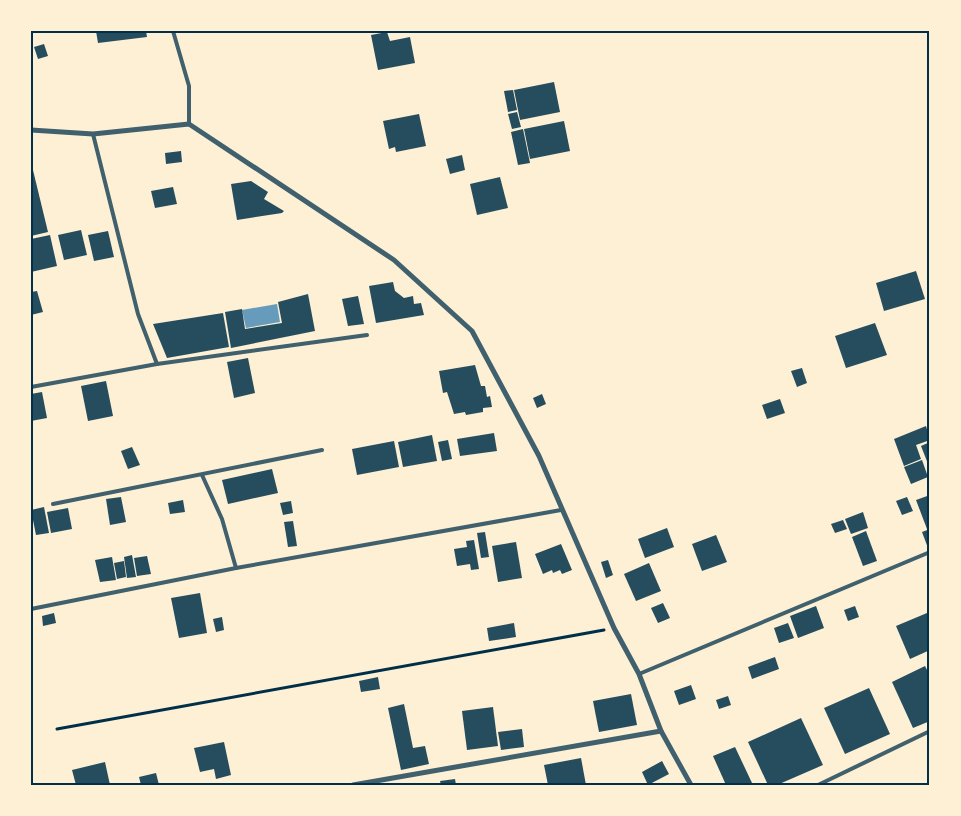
<svg xmlns="http://www.w3.org/2000/svg" width="961" height="816" font-family="'Space Grotesk',sans-serif">
	<style>
		.water { fill: #669bbc }
		.building { fill: #264d5e }
		.lines { fill: none; stroke-linecap: round; stroke-linejoin: round }
		.path { stroke: #003049; stroke-width: 3 }
		.service { stroke: #3f606c; stroke-width: 4 }
		.minor { stroke: #3f606c; stroke-width: 5 }
		.neatline { fill: none; stroke: #003049; stroke-width: 2 }
	</style>
	<rect width="100%" height="100%" fill="#fdf0d5"/>
	<polygon class="water" points="277,304 280,322 246,328 242,310"/>
	<g class="building">
		<polygon points="96,31 146,31 147,37 98,43"/>
		<polygon points="387,32 390,41 410,37 415,63 378,70 371,35"/>
		<polygon points="44,44 48,56 38,59 34,47"/>
		<polygon points="554,82 560,112 520,120 514,90"/>
		<polygon points="513,90 517,110 508,112 504,91"/>
		<polygon points="517,112 521,127 512,129 508,114"/>
		<polygon points="419,114 426,146 396,152 395,147 389,149 383,121"/>
		<polygon points="564,121 570,151 530,159 524,129"/>
		<polygon points="523,129 530,163 518,165 511,132"/>
		<polygon points="181,151 182,162 166,164 165,153"/>
		<polygon points="462,155 465,170 450,174 446,159"/>
		<polygon points="32,166 48,232 31,236 31,167"/>
		<polygon points="500,177 508,208 477,215 470,184"/>
		<polygon points="251,181 268,192 264,199 284,211 282,213 237,220 231,184"/>
		<polygon points="173,187 177,204 155,208 151,191"/>
		<polygon points="81,230 87,255 64,260 58,235"/>
		<polygon points="108,231 114,257 94,261 88,235"/>
		<polygon points="50,235 57,266 31,272 31,239"/>
		<polygon points="916,271 925,299 884,311 876,283"/>
		<polygon points="393,282 395,291 404,298 413,296 414,304 421,303 424,315 376,323 369,286"/>
		<polygon points="37,291 43,312 31,315 31,292"/>
		<polygon points="308,294 315,331 231,348 225,312 242,309 245,329 282,323 278,302"/>
		<polygon points="358,296 364,324 348,326 342,299"/>
		<polygon points="223,313 229,347 167,358 153,324"/>
		<polygon points="875,323 887,355 846,368 835,336"/>
		<polygon points="248,358 255,393 234,398 227,362"/>
		<polygon points="475,365 481,386 485,386 487,397 490,396 492,407 483,408 483,412 466,415 465,412 454,414 447,392 443,393 439,371"/>
		<polygon points="802,368 807,383 797,387 791,371"/>
		<polygon points="106,381 113,416 88,421 81,386"/>
		<polygon points="42,392 47,418 31,421 31,394"/>
		<polygon points="542,394 546,404 537,408 533,398"/>
		<polygon points="780,399 785,413 767,419 762,405"/>
		<polygon points="926,426 930,440 916,445 921,459 904,466 894,439"/>
		<polygon points="494,433 497,451 460,456 457,439"/>
		<polygon points="432,435 437,461 403,467 398,442"/>
		<polygon points="448,440 452,459 442,461 438,442"/>
		<polygon points="394,441 399,467 357,475 352,449"/>
		<polygon points="930,442 930,469 921,446"/>
		<polygon points="132,447 140,465 128,469 121,451"/>
		<polygon points="922,460 928,477 911,484 904,467"/>
		<polygon points="272,469 278,493 228,504 222,480"/>
		<polygon points="930,495 930,528 927,529 916,500"/>
		<polygon points="121,497 126,522 110,525 106,499"/>
		<polygon points="907,497 913,511 902,515 896,501"/>
		<polygon points="183,500 185,512 170,514 168,503"/>
		<polygon points="291,501 293,513 283,515 280,503"/>
		<polygon points="44,507 49,533 36,535 31,510"/>
		<polygon points="68,508 72,529 51,533 47,512"/>
		<polygon points="863,512 868,528 851,534 845,519"/>
		<polygon points="843,520 847,529 835,533 831,524"/>
		<polygon points="293,521 297,546 288,547 284,522"/>
		<polygon points="667,528 674,547 645,558 638,539"/>
		<polygon points="930,529 930,547 928,548 922,532"/>
		<polygon points="866,531 877,561 863,566 852,537"/>
		<polygon points="485,532 489,557 481,558 477,533"/>
		<polygon points="716,535 727,562 702,571 692,544"/>
		<polygon points="474,540 479,569 471,570 470,564 457,566 454,549 467,547 466,541"/>
		<polygon points="516,542 522,578 498,582 492,546"/>
		<polygon points="561,544 572,570 562,574 560,570 553,573 552,570 543,574 535,554"/>
		<polygon points="132,555 136,577 127,578 124,557"/>
		<polygon points="147,556 151,574 137,576 134,558"/>
		<polygon points="112,557 116,580 100,582 95,560"/>
		<polygon points="608,560 613,575 606,578 601,562"/>
		<polygon points="124,561 126,577 117,579 114,563"/>
		<polygon points="649,563 661,591 636,601 624,574"/>
		<polygon points="200,593 207,633 179,638 171,598"/>
		<polygon points="663,603 670,618 658,623 651,608"/>
		<polygon points="816,606 824,628 798,638 790,616"/>
		<polygon points="855,606 859,617 848,621 844,610"/>
		<polygon points="54,613 56,623 43,626 42,616"/>
		<polygon points="927,613 930,618 930,650 910,659 896,626"/>
		<polygon points="222,617 224,630 216,632 213,619"/>
		<polygon points="514,623 516,637 489,641 487,628"/>
		<polygon points="788,623 794,638 779,643 774,628"/>
		<polygon points="775,657 779,669 752,679 748,667"/>
		<polygon points="925,666 930,676 930,721 913,728 892,682"/>
		<polygon points="378,677 380,689 361,692 359,681"/>
		<polygon points="691,685 696,699 679,705 674,691"/>
		<polygon points="869,688 890,734 845,754 824,708"/>
		<polygon points="631,694 637,725 599,732 593,701"/>
		<polygon points="728,696 731,705 719,709 716,700"/>
		<polygon points="404,704 413,748 425,746 429,764 401,770 388,708"/>
		<polygon points="493,707 498,746 467,750 462,711"/>
		<polygon points="801,718 823,765 777,785 768,785 748,742"/>
		<polygon points="522,729 524,747 501,750 498,732"/>
		<polygon points="224,742 231,775 216,779 214,769 200,772 194,748"/>
		<polygon points="735,747 753,785 726,785 713,756"/>
		<polygon points="581,758 586,785 548,785 544,765"/>
		<polygon points="662,761 669,774 648,785 642,772"/>
		<polygon points="105,762 110,785 76,785 72,770"/>
		<polygon points="156,773 159,785 141,785 139,777"/>
		<polygon points="455,779 456,785 441,785 440,781"/>
	</g>
	<g class="lines">
		<polyline class="path" points="57,729 604,630"/>
		<g class="service">
			<polyline points="173,31 189,86 189,124"/>
			<polyline points="93,134 138,314 157,364"/>
			<polyline points="31,387 157,364 367,335"/>
			<polyline points="202,475 222,519 236,568"/>
			<polyline points="53,504 322,450"/>
			<polyline points="31,609 236,568 561,510"/>
			<polyline points="639,674 930,552"/>
			<polyline points="818,785 930,731"/>
		</g>
		<g class="minor">
			<polyline points="31,130 93,134 189,124 394,260 472,331 539,456 614,628 639,674 661,731 691,785"/>
			<polyline points="353,785 661,731"/>
		</g>
	</g>
	<rect width="961" height="816" fill="none" stroke="#fdf0d5" stroke-width="65"/>
	<rect x="32" y="32" width="896" height="752" class="neatline"/>
</svg>
